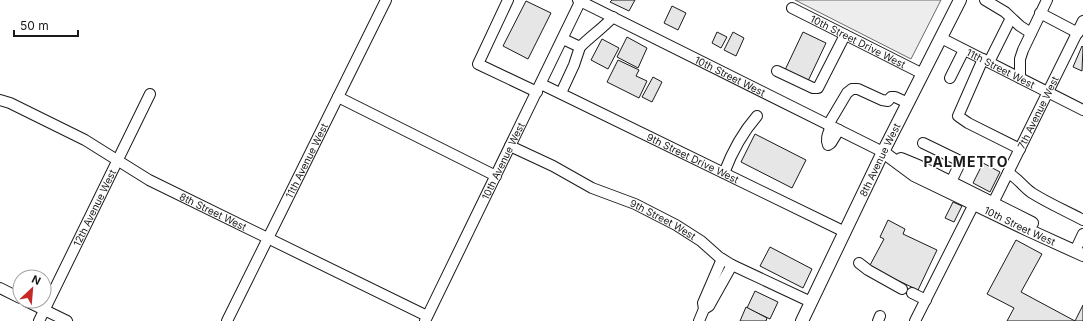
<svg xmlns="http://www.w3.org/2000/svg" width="1083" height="321" font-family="Inter,sans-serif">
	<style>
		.parking { fill: #ededed; stroke: #6a6a6a }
		.building { fill: #e6e6e6; stroke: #1a1a1a }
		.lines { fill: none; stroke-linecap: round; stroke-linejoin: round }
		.minor-casing { stroke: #1a1a1a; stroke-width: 12 }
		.major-casing { stroke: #1a1a1a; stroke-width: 14 }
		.minor { stroke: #fff; stroke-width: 10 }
		.major { stroke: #fff; stroke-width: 12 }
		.labels { text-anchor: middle; stroke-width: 3; stroke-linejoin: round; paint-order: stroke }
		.street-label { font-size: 10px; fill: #1a1a1a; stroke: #fff }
		.district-label { font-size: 14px; font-weight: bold; letter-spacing: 1px; fill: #1a1a1a; stroke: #fff }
	</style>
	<rect width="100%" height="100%" fill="#fff"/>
	<polygon class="parking" points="795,0 941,0 911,59"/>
	<g class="building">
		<polygon points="612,0 635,0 629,11 610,2"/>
		<polygon points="526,1 551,13 528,59 503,46"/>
		<polygon points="672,6 686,13 678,30 664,23"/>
		<polygon points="717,32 727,37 721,48 712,43"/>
		<polygon points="733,32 744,38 736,56 724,50"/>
		<polygon points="803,32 826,43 808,81 785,70"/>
		<polygon points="627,37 647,48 638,68 617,57"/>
		<polygon points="602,39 619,48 608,69 591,60"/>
		<polygon points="1082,46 1083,47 1082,71 1073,67"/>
		<polygon points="618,60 639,70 636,76 647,81 639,98 607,82"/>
		<polygon points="653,77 662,82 652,102 642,97"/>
		<polygon points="755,134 806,160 792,188 741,162"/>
		<polygon points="983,163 1000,172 990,192 973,183"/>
		<polygon points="953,202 962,206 954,222 945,218"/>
		<polygon points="888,220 905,229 903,234 937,250 918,290 869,267 884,239 880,237"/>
		<polygon points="1016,240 1042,254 1021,292 1075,321 1083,305 1083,321 1007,321 1014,308 987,294"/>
		<polygon points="770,247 812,269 803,288 760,266"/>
		<polygon points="755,291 778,302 770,319 747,308"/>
		<polygon points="746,307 767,318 766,321 740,321"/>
	</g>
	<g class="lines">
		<defs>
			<g id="minor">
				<polyline points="508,0 478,64 537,92"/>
				<path id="s1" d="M578,0l305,152"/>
				<polyline points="985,0 1005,12 1020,26 1031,33"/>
				<path id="s2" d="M792,8l131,66"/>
				<polyline points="1040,13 1078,33"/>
				<path id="s3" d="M941,38l142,72"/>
				<path d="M563,39l17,8c11,-11 23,-19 33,-30"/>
				<polyline points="983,59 958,116 968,123 1020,149"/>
				<polyline points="989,62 1011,18"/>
				<polyline points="777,71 813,88 818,88 845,35"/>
				<polyline points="950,78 964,50"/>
				<polyline points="1020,78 1020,59 1023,50 1047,0"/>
				<path id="s4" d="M541,84l304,148"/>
				<polyline points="561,93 574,65 580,47"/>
				<polyline points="338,97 496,176"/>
				<path id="s5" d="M0,100l10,3 75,37 64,40 278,136"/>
				<polyline points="828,125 847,93 852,89 858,89 882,100 888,101 891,97 895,97 908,103"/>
				<path d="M831,126c-2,6 -6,12 -3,19l3,-2 8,-13"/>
				<polyline points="923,143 958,160 960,163 951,182"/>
				<path id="s6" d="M510,146l43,20 39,22 43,16 41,21 25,16 18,16 13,8 79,37"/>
				<path d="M724,173c8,-21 19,-41 33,-57"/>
				<path d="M1008,173c10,5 15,14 24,20 16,10 34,18 51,27"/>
				<path id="s7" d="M993,203l90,-182"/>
				<polyline points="1075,251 1083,234"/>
				<polyline points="859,263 868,270 902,289"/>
				<polyline points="0,288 20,298"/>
				<polyline points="912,293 926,300"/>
				<polyline points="26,301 67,321"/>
				<polyline points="704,309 703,303 722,259"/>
				<path id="s8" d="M39,321l111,-227"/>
				<path id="s9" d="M227,321l159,-321"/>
				<path id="s10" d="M425,321l156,-321"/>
				<polyline points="699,321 704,309 709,306 732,265"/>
				<polyline points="878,321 880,316"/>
				<polyline points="915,321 974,204"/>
			</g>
			<g id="major">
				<path id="s11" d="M883,152l31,23 114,55 55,25"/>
				<polyline points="901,159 918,166 1032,223"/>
				<path id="s12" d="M802,321l81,-169 77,-152"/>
			</g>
		</defs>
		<use href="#minor" class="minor-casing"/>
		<use href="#major" class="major-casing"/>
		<use href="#minor" class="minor"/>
		<use href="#major" class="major"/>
	</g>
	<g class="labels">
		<g class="street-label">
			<text dy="4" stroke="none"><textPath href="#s2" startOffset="74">10th Street Drive West</textPath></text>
			<text dy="4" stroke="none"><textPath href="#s3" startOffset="67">11th Street West</textPath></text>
			<text dy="4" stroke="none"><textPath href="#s1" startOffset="170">10th Street West</textPath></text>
			<text dy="4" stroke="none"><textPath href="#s7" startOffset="101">7th Avenue West</textPath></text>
			<text dy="4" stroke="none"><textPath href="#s4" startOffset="169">9th Street Drive West</textPath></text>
			<text dy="4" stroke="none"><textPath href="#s9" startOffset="179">11th Avenue West</textPath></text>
			<text dy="4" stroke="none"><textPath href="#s12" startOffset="179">8th Avenue West</textPath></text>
			<text dy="4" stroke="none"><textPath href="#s10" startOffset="178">10th Avenue West</textPath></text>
			<text dy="4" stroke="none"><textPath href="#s8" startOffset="126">12th Avenue West</textPath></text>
			<text dy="4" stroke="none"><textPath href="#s5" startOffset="241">8th Street West</textPath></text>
			<text dy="4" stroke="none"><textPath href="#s6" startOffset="170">9th Street West</textPath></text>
			<text dy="4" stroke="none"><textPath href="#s11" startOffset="156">10th Street West</textPath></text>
		</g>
		<g class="district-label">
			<text x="966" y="167">PALMETTO</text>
		</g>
	</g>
	<g transform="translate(32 289) rotate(26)"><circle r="19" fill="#ffffff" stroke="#a3a3a3"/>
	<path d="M0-3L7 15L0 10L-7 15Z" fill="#c62828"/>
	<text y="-6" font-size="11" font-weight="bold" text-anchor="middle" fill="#1a1a1a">N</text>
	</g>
	<path d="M14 30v6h64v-6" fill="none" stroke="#1a1a1a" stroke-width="2"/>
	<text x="20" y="30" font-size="12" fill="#1a1a1a" stroke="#ffffff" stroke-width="3" paint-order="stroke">50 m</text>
</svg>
